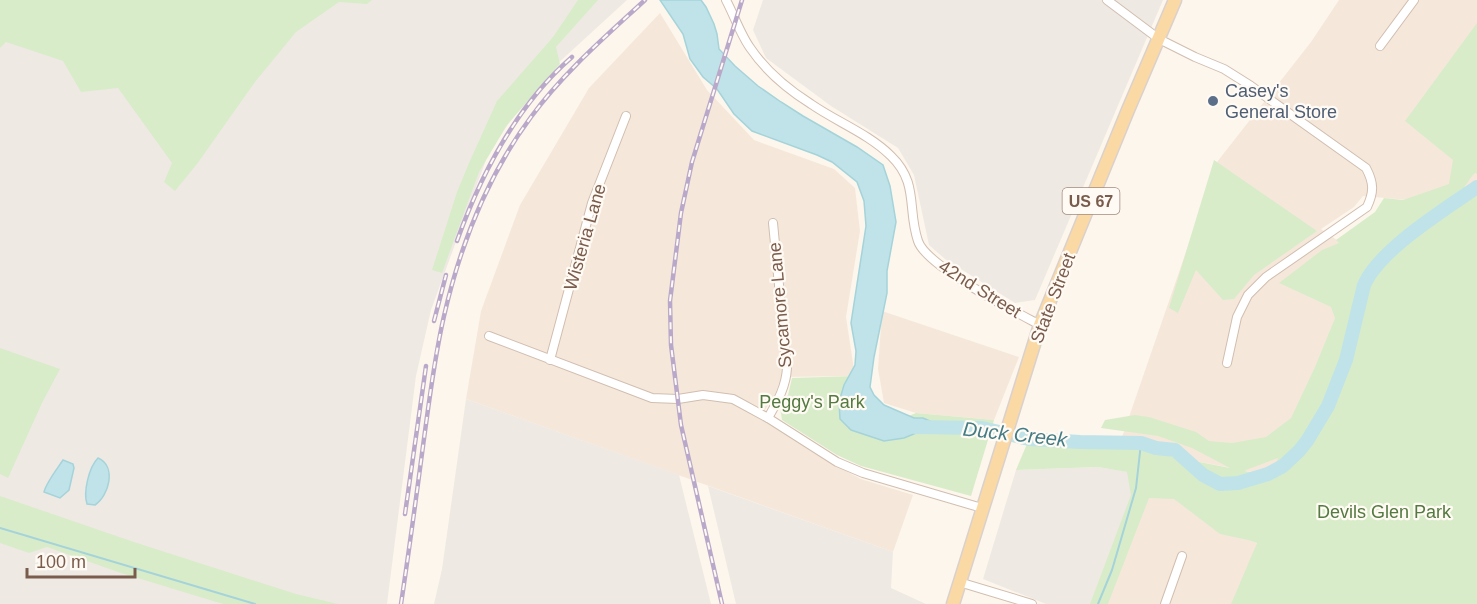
<svg xmlns="http://www.w3.org/2000/svg" width="1477" height="604" font-family="Helvetica,sans-serif">
	<style>
		.residential { fill: #f5e8da }
		.industrial { fill: #efe9e4 }
		.green { fill: #d8ecc9; fill-rule: evenodd }
		.water { fill: #bfe3e8; stroke: #a5d3da; stroke-width: 1.5 }
		.lines { fill: none; stroke-linecap: round; stroke-linejoin: round }
		.stream { stroke: #a5d3da; stroke-width: 2 }
		.river { stroke: #bfe3e8; stroke-width: 14 }
		.street-casing { stroke: #d1beb0; stroke-width: 10 }
		.primary-casing { stroke: #dad1cd; stroke-width: 15 }
		.street { stroke: #fff; stroke-width: 8 }
		.primary { stroke: #fbd9a5; stroke-width: 12 }
		.rail-casing { stroke: #b9a8c9; stroke-width: 4.5 }
		.rail { stroke: #fffaf3; stroke-width: 2; stroke-dasharray: 7; stroke-linecap: butt }
		.service-dot { fill: #5c6f8a; stroke: #fffaf3; stroke-width: 2 }
		.labels { text-anchor: middle; stroke-width: 4.5; stroke-linejoin: round; paint-order: stroke }
		.shield { fill: #fffaf3; stroke: #a28b7f; stroke-width: 1.5 }
		.shield-label { font-size: 16px; font-weight: bold; fill: #7a5c4d }
		.service-label { font-size: 18px; fill: #4e5e75; stroke: #fffaf3; text-anchor: start }
		.street-label { font-size: 18px; fill: #7a5c4d; stroke: #fffaf3 }
		.park-label { font-size: 18px; fill: #537a41; stroke: #fffaf3 }
		.water-label { font-size: 20px; font-style: italic; fill: #437c86; stroke: #fffaf3 }
	</style>
	<rect width="100%" height="100%" fill="#fdf6ec"/>
	<g class="residential">
		<polygon points="1339,0 1477,0 1477,164 1471,169 1477,175 1477,181 1452,204 1363,196 1354,207 1321,229 1360,256 1272,476 1119,446 1217,162 1311,42"/>
		<polygon points="660,13 707,90 754,140 834,169 855,188 860,231 846,317 855,376 782,377 775,394 760,418 825,460 861,479 913,495 893,552 466,399 481,311 520,205 589,88"/>
		<polygon points="882,311 1019,357 994,420 916,413 884,403 878,369"/>
		<polygon points="1151,482 1221,530 1257,543 1234,604 1101,604"/>
	</g>
	<g class="industrial">
		<polygon points="0,0 627,0 543,77 490,149 431,310 416,376 387,604 0,604"/>
		<polygon points="763,0 1163,0 1035,300 1015,303 945,259 929,245 914,175 898,148 831,106 766,58 753,30"/>
		<polygon points="466,399 679,475 711,604 434,604 442,569"/>
		<polygon points="1098,467 1148,475 1101,604 1046,604 983,579 1016,470"/>
		<polygon points="708,486 893,552 891,588 926,604 736,604"/>
	</g>
	<g class="green">
		<polygon points="0,0 372,0 367,4 339,2 296,32 255,82 197,164 175,191 164,182 172,163 118,88 81,92 63,61 6,42 0,48"/>
		<polygon points="578,0 598,0 556,47 560,64 507,125 479,172 442,273 432,270 457,192 469,163 497,101 553,37"/>
		<path d="M1477,23v152l-2,-2 -3,3 -11,16 -15,11 6,1 25,-23v423h-246l26,-61 -9,-3 -28,-6 -46,-35 -25,-1 -41,106h-18l41,-109 -4,-23 -29,-5 -82,3 16,-38 87,14 111,22 -38,-20 -34,-12 -57,-8 4,-8 30,-5 14,2 47,15 13,9 23,2 34,-6 25,-19 24,-51 20,-49 -4,-11 -52,-24 43,-33 17,-7 -3,-3 39,-28 9,-14 19,2 46,-16 4,-24 -48,-39zM1278,458l-6,18 -27,-5 1,-1z"/>
		<polygon points="1214,160 1317,231 1254,275 1234,299 1223,300 1196,270 1178,313 1169,308"/>
		<polygon points="0,348 60,369 42,403 8,478 0,474"/>
		<polygon points="855,376 884,426 916,413 994,420 971,496 861,466 837,455 782,420 780,407 788,395 792,378"/>
		<polygon points="0,496 134,542 296,594 338,604 223,604 121,573 47,547 29,553 0,543"/>
	</g>
	<g class="water">
		<polygon points="660,0 701,0 706,7 714,24 717,34 719,49 735,66 758,86 781,102 803,116 857,147 883,165 890,186 896,222 887,271 887,293 874,357 870,387 874,395 884,405 914,418 923,418 932,422 931,427 904,438 884,441 851,430 840,419 839,402 844,385 855,365 856,351 851,323 866,226 864,201 857,182 832,162 817,155 752,131 734,114 717,89 703,77 690,59 683,34"/>
		<path d="M98,458c19,8 11,38 -3,47l-8,-1c-4,-12 2,-37 11,-46z"/>
		<path d="M63,460l10,4 1,4 -5,22 -9,8 -16,-6c2,-9 13,-23 19,-32z"/>
	</g>
	<g class="lines">
		<g class="stream">
			<polyline points="0,528 255,604"/>
			<polyline points="1098,604 1112,570 1136,488 1141,443"/>
		</g>
		<path class="river" d="M915,427l67,1 47,11 51,3 61,1 15,5 19,2 28,25 17,9 18,-1 30,-9 15,-8 16,-15 8,-10 21,-35 18,-46 18,-75c16,-36 80,-75 113,-98"/>
		<defs>
			<g id="street">
				<path d="M726,0c8,15 15,36 25,49 15,22 38,41 60,55 26,18 58,30 80,52 28,27 16,53 27,85 8,25 96,70 122,84"/>
				<path d="M1107,0l52,39 36,18 29,12 27,17 115,82c8,15 8,24 1,39l-101,70 -18,18 -11,22 -10,46"/>
				<polyline points="1380,46 1414,0"/>
				<polyline points="489,336 652,398 678,399 703,395 733,399 768,418 837,462 863,473 982,508"/>
				<polyline points="550,360 592,203 626,116"/>
				<path d="M768,418c9,-16 18,-31 19,-50l-14,-145"/>
				<polyline points="959,582 1032,604"/>
				<polyline points="1165,604 1182,556"/>
			</g>
			<polyline id="primary" points="953,604 1040,325 1128,110 1175,0"/>
		</defs>
		<use href="#street" class="street-casing"/>
		<use href="#primary" class="primary-casing"/>
		<use href="#street" class="street"/>
		<use href="#primary" class="primary"/>
		<defs>
			<g id="rail">
				<path d="M457,241c24,-67 61,-137 115,-184"/>
				<polyline points="434,321 446,275"/>
				<polyline points="405,514 426,366"/>
				<path d="M401,604c8,-53 15,-105 22,-158 6,-43 11,-87 21,-130 16,-70 44,-141 87,-199 32,-44 74,-80 114,-117"/>
				<polyline points="722,604 681,425 671,345 670,301 681,213 692,162 742,0"/>
			</g>
		</defs>
		<use href="#rail" class="rail-casing"/>
		<use href="#rail" class="rail"/>
	</g>
	<circle class="service-dot" cx="1213" cy="101" r="6"/>
	<g class="labels">
		<rect class="shield" x="1062.5" y="188" width="57" height="26" rx="4.5"/>
		<g class="shield-label">
			<text x="1091" y="207">US 67</text>
		</g>
		<g class="service-label">
			<text x="1225" y="97">Casey's<tspan x="1225" dy="21">General Store</tspan></text>
		</g>
		<g class="street-label">
			<text transform="translate(585 237) rotate(-74)" y="6">Wisteria Lane</text>
			<text transform="translate(980 289) rotate(32)" y="6">42nd Street</text>
			<text transform="translate(1053 298) rotate(-69)" y="6">State Street</text>
			<text transform="translate(780 305) rotate(-95)" y="6">Sycamore Lane</text>
		</g>
		<g class="park-label">
			<text x="812" y="408">Peggy's Park</text>
			<text x="1384" y="518">Devils Glen Park</text>
		</g>
		<g class="water-label">
			<text transform="translate(1015 434) rotate(6)" y="7">Duck Creek</text>
		</g>
	</g>
	<path d="M27 568v9h108v-9" fill="none" stroke="#7a5c4d" stroke-width="3"/>
	<text x="36" y="568" font-size="18" fill="#7a5c4d" stroke="#fffaf3" stroke-width="4.5" paint-order="stroke">100 m</text>
</svg>
